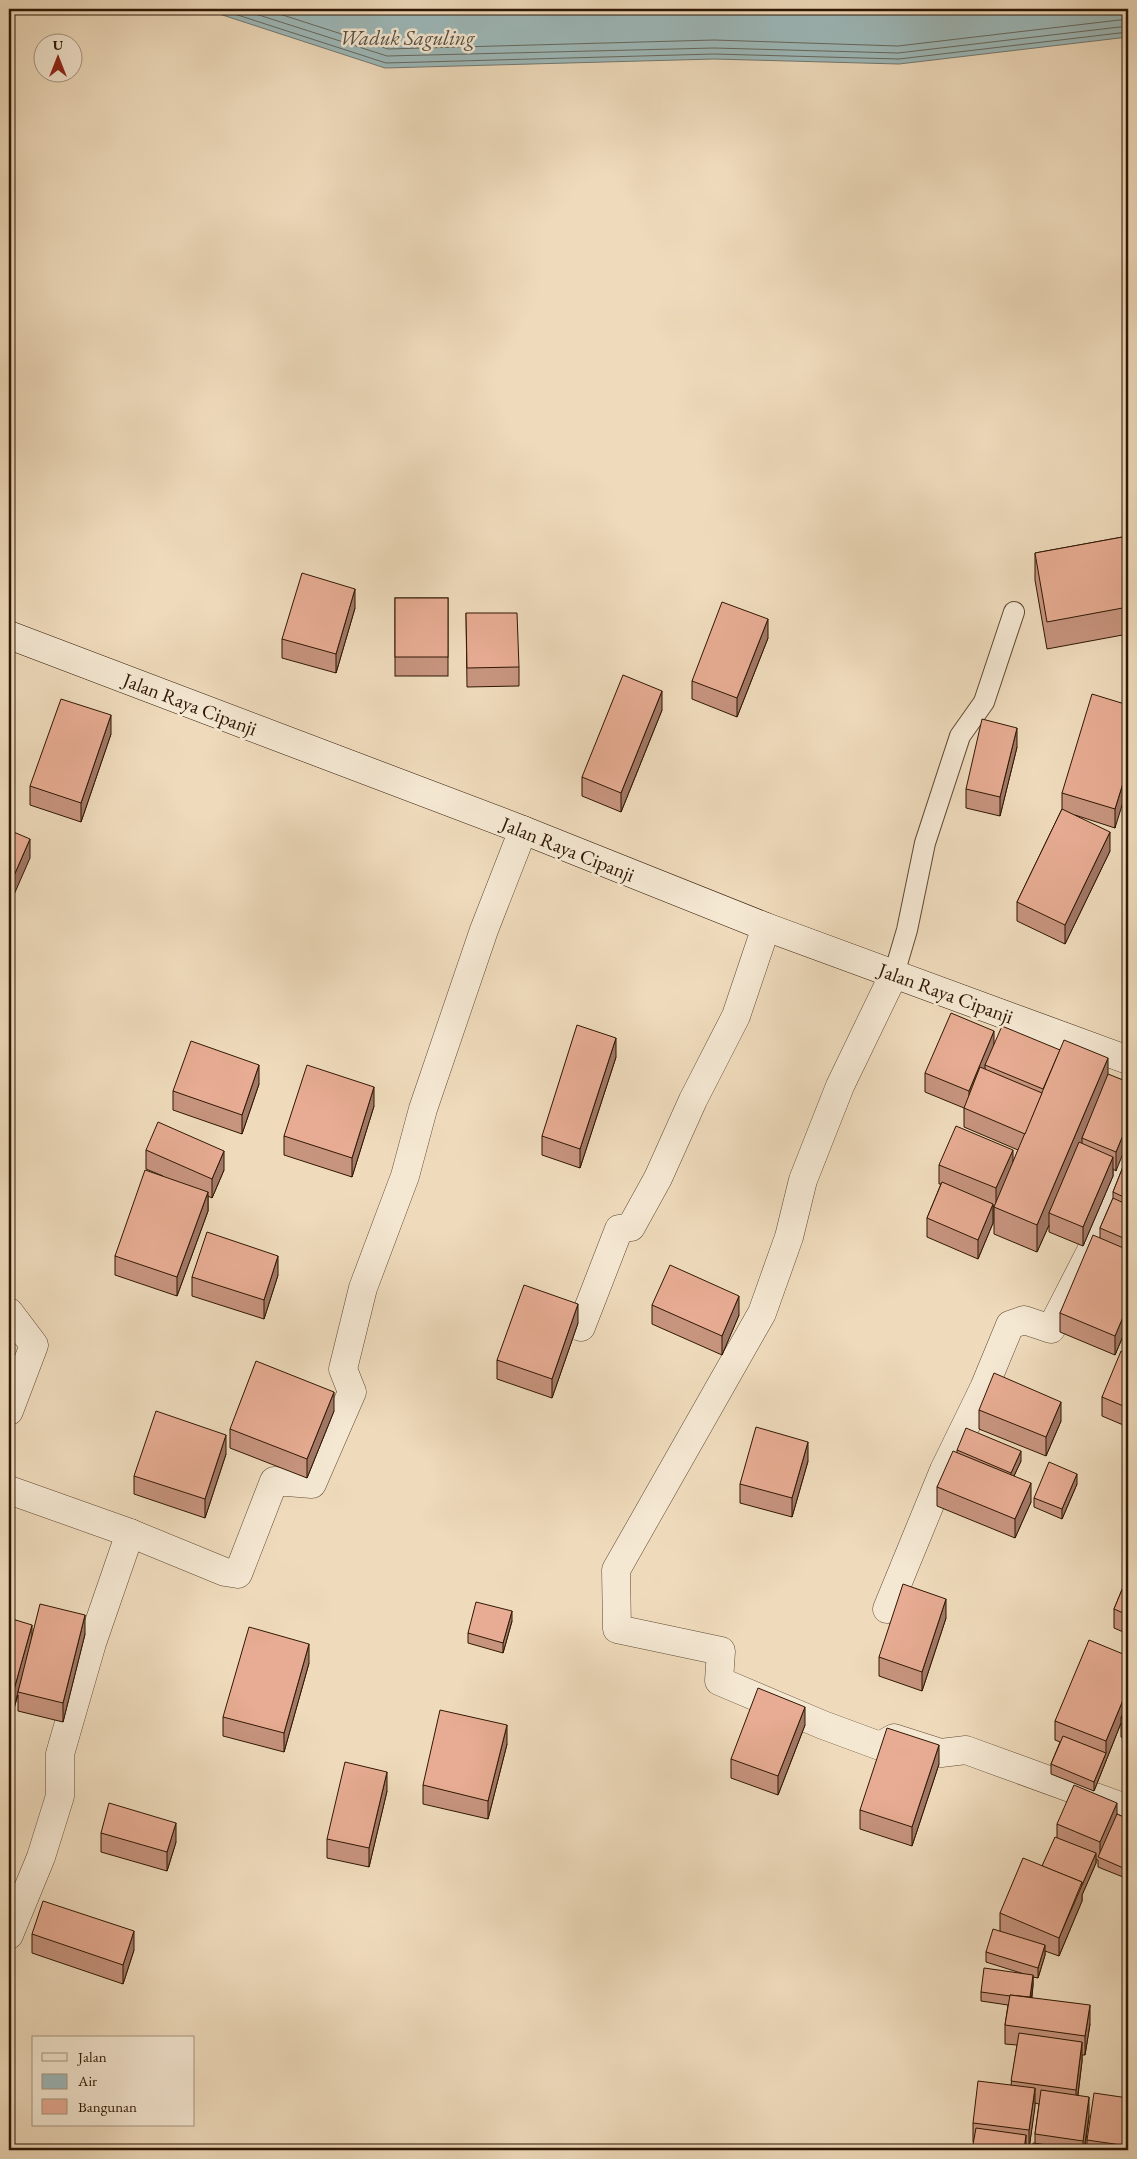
<svg xmlns="http://www.w3.org/2000/svg" width="1137" height="2159" font-family="'EB Garamond',serif">
	<style>
		.water { fill: #9db9ba; stroke: #717871 }
		.lines { fill: none; stroke-linecap: round; stroke-linejoin: round }
		.shore { stroke: #66685e; stroke-width: 1 }
		.service-casing { stroke: #5f4831; stroke-width: 22 }
		.minor-casing { stroke: #5f4831; stroke-width: 29 }
		.secondary-casing { stroke: #2f1703; stroke-width: 29 }
		.service { stroke: #f5e8d3; stroke-width: 20 }
		.minor { stroke: #f5e8d3; stroke-width: 28 }
		.secondary { stroke: #f5e8d3; stroke-width: 28 }
		.wall { fill: #c7947e; stroke: #2f1703 }
		.shaded-wall { fill: #a27867; stroke: #2f1703 }
		.building { fill: #e7ac93; stroke: #2f1703 }
		.labels { text-anchor: middle; stroke-width: 5; stroke-linejoin: round; paint-order: stroke }
		.street-label { font-size: 20px; fill: #2f1703; stroke: #f5e8d3 }
		.water-label { font-size: 21px; font-style: italic; fill: #565043; stroke: #f5e8d3 }
	</style>
	<rect width="100%" height="100%" fill="#efdbbc"/>
	<filter id="stains"><feTurbulence type="fractalNoise" baseFrequency=".004" numOctaves="4"/><feColorMatrix values="0 0 0 0 .2 0 0 0 0 .09 0 0 0 0 .02 0 0 0 .5 -.17"/></filter>
	<radialGradient id="worn" r=".72"><stop offset=".6" stop-color="#630" stop-opacity="0"/><stop offset="1" stop-color="#630" stop-opacity=".3"/></radialGradient>
	<polygon class="water" points="204,9 1128,9 1128,37 899,64 714,59 385,68"/>
	<g class="lines">
		<g class="shore">
			<polyline points="219,9 386,63 714,54 899,59 1128,32"/>
			<polyline points="240,9 387,56 714,48 898,53 1128,26"/>
			<polyline points="264,9 388,49 714,40 898,46 1128,19"/>
		</g>
		<defs>
			<polyline id="service" points="894,974 907,930 925,843 960,736 984,702 1014,612"/>
			<g id="minor">
				<polyline points="894,974 840,1086 803,1180 789,1237 762,1313 616,1570 617,1629 721,1651 719,1681 823,1725 880,1746 894,1738 941,1753 966,1750 1128,1809"/>
				<polyline points="9,1312 34,1345 9,1411"/>
				<polyline points="581,1327 619,1229 631,1227 658,1178 693,1100 736,1016 766,927"/>
				<polyline points="9,1490 130,1533 225,1572 238,1574 274,1481 312,1484 352,1392 343,1369 363,1288 405,1176 423,1109 484,930 523,830"/>
				<polyline points="887,1609 944,1470 984,1388 1010,1325 1024,1320 1051,1329 1093,1247 1128,1163"/>
				<polyline points="9,1935 41,1857 60,1796 60,1754 92,1643 130,1533"/>
			</g>
			<polyline id="secondary" points="9,635 523,830 766,927 1128,1060"/>
		</defs>
		<use href="#service" class="service-casing"/>
		<use href="#minor" class="minor-casing"/>
		<use href="#secondary" class="secondary-casing"/>
		<use href="#service" class="service"/>
		<use href="#minor" class="minor"/>
		<use href="#secondary" class="secondary"/>
	</g>
	<g class="wall">
		<polygon points="1128,536 1128,634 1047,649 1035,580 1035,553"/>
		<rect x="395" y="598" width="53" height="78"/>
		<polygon points="355,608 336,673 282,658 282,639"/>
		<polygon points="466,613 519,667 519,686 467,687"/>
		<polygon points="768,638 737,717 692,699 692,681"/>
		<polygon points="1128,705 1115,828 1075,815 1110,851 1065,944 1017,921 1017,902 1062,809 1062,793"/>
		<polygon points="662,710 621,812 582,796 582,777"/>
		<polygon points="111,734 81,822 30,805 30,786"/>
		<polygon points="1017,747 1000,816 966,808 966,789"/>
		<polygon points="994,1043 1128,1082 1116,1171 1113,1169 1113,1176 1083,1246 1049,1232 1049,1225 1037,1252 994,1234 994,1206 993,1206 993,1223 978,1259 927,1237 927,1218 941,1184 939,1184 939,1165 1013,1162 1018,1150 964,1127 964,1108 925,1092 925,1073"/>
		<polygon points="616,1057 580,1168 542,1155 542,1136"/>
		<polygon points="259,1084 242,1134 173,1110 173,1091"/>
		<polygon points="374,1106 352,1177 284,1155 284,1136"/>
		<polygon points="146,1150 224,1170 212,1198 208,1196 208,1211 177,1296 115,1275 115,1256 163,1176 146,1169"/>
		<polygon points="1128,1154 1128,1324 1115,1355 1060,1332 1060,1313 1100,1238 1100,1228 1113,1198 1113,1192"/>
		<polygon points="278,1275 264,1319 192,1296 192,1277"/>
		<polygon points="652,1305 739,1315 722,1355 652,1324"/>
		<polygon points="578,1323 552,1398 497,1379 497,1360"/>
		<polygon points="1128,1354 1128,1427 1102,1416 1102,1397"/>
		<polygon points="979,1410 1061,1421 1046,1456 979,1429"/>
		<polygon points="334,1411 307,1478 230,1448 230,1429"/>
		<polygon points="957,1450 1021,1461 1014,1476 1031,1502 1015,1538 937,1506 937,1487 957,1452"/>
		<polygon points="226,1454 205,1518 134,1494 134,1476"/>
		<polygon points="808,1461 792,1517 740,1503 740,1484"/>
		<polygon points="1077,1484 1062,1519 1034,1507 1034,1498"/>
		<polygon points="1128,1575 1128,1634 1114,1628 1114,1609"/>
		<polygon points="9,1618 32,1635 85,1634 63,1722 18,1711 18,1695 13,1712 9,1711"/>
		<polygon points="946,1618 922,1691 879,1676 879,1657"/>
		<polygon points="512,1621 503,1653 468,1643 468,1633"/>
		<polygon points="1128,1656 1128,1740 1121,1737 1121,1723 1094,1791 1051,1774 1051,1764 1060,1742 1055,1740 1055,1721"/>
		<polygon points="309,1663 284,1752 223,1736 223,1717"/>
		<polygon points="805,1725 778,1795 731,1778 731,1759"/>
		<polygon points="507,1744 488,1819 423,1804 423,1785"/>
		<polygon points="939,1764 912,1846 860,1829 860,1810"/>
		<polygon points="387,1791 369,1867 327,1858 327,1839"/>
		<polygon points="1117,1814 1128,1819 1128,1879 1098,1867 1098,1860 1096,1859 1096,1863 1082,1895 1082,1901 1059,1956 1045,1951 1045,1955 1038,1978 1033,1977 1033,1985 1032,1998 1090,2024 1085,2055 1082,2055 1082,2061 1078,2095 1089,2116 1085,2148 1087,2148 1087,2140 1128,2098 1128,2150 1032,2150 1035,2143 1035,2134 1039,2104 1035,2103 1029,2149 1026,2149 1026,2150 973,2142 973,2123 1011,2085 1017,2045 1005,2044 1005,2025 1008,2005 981,2001 981,1992 1024,1974 986,1962 986,1952 1000,1931 1000,1913 1042,1866 1057,1837 1057,1824"/>
		<polygon points="101,1833 176,1842 167,1871 101,1852"/>
		<polygon points="32,1934 134,1950 123,1984 32,1953"/>
		<polygon points="1128,1970 1128,2001 1127,2001 1127,1982"/>
	</g>
	<g class="shaded-wall">
		<polygon points="355,589 355,608 336,673 336,654"/>
		<polygon points="768,619 768,638 737,717 737,698"/>
		<polygon points="662,691 662,710 621,812 621,793"/>
		<polygon points="111,715 111,734 81,822 81,803"/>
		<polygon points="1017,728 1017,747 1000,816 1000,797"/>
		<polygon points="1128,767 1128,786 1115,828 1115,809"/>
		<polygon points="1110,832 1110,851 1065,944 1065,925"/>
		<polygon points="30,839 30,858 9,906 9,887"/>
		<polygon points="994,1031 994,1050 985,1065 985,1072 969,1110 969,1091"/>
		<polygon points="616,1038 616,1057 580,1168 580,1149"/>
		<polygon points="1108,1058 1108,1085 1082,1138 1082,1147 1049,1213 1049,1225 1037,1252 1037,1225"/>
		<polygon points="259,1065 259,1084 242,1134 242,1115"/>
		<polygon points="374,1087 374,1106 352,1177 352,1158"/>
		<polygon points="1128,1123 1128,1141 1116,1171 1116,1152"/>
		<polygon points="1013,1150 1013,1169 996,1207 996,1188"/>
		<polygon points="224,1151 224,1170 212,1198 212,1179"/>
		<polygon points="1113,1157 1113,1176 1083,1246 1083,1227"/>
		<polygon points="208,1192 208,1211 177,1296 177,1277"/>
		<polygon points="993,1204 993,1223 978,1259 978,1240"/>
		<polygon points="278,1256 278,1275 264,1319 264,1300"/>
		<polygon points="739,1296 739,1315 722,1355 722,1336"/>
		<polygon points="11,1301 11,1320 9,1326 9,1307"/>
		<polygon points="578,1304 578,1323 552,1398 552,1379"/>
		<polygon points="1128,1305 1128,1324 1115,1355 1115,1336"/>
		<polygon points="334,1392 334,1411 307,1478 307,1459"/>
		<polygon points="1061,1402 1061,1421 1046,1456 1046,1437"/>
		<polygon points="226,1435 226,1454 205,1518 205,1499"/>
		<polygon points="808,1442 808,1461 792,1517 792,1498"/>
		<polygon points="1021,1451 1021,1461 1011,1482 1011,1473"/>
		<polygon points="1077,1474 1077,1484 1062,1519 1062,1509"/>
		<polygon points="1031,1483 1031,1502 1015,1538 1015,1519"/>
		<polygon points="946,1599 946,1618 922,1691 922,1672"/>
		<polygon points="512,1611 512,1621 503,1653 503,1643"/>
		<polygon points="85,1615 85,1634 63,1722 63,1703"/>
		<polygon points="32,1625 32,1644 18,1692 13,1712 13,1693"/>
		<polygon points="309,1644 309,1663 284,1752 284,1733"/>
		<polygon points="1128,1688 1128,1706 1121,1718 1121,1723 1094,1791 1094,1782 1106,1753 1106,1741"/>
		<polygon points="805,1707 805,1725 778,1795 778,1776"/>
		<polygon points="507,1725 507,1744 488,1819 488,1801"/>
		<polygon points="939,1745 939,1764 912,1846 912,1827"/>
		<polygon points="387,1772 387,1791 369,1867 369,1848"/>
		<polygon points="1117,1803 1117,1822 1100,1858 1100,1842"/>
		<polygon points="176,1823 176,1842 167,1871 167,1852"/>
		<polygon points="1096,1853 1096,1863 1082,1895 1082,1901 1059,1956 1059,1938"/>
		<polygon points="134,1931 134,1950 123,1984 123,1965"/>
		<polygon points="1045,1945 1045,1955 1038,1978 1038,1968"/>
		<polygon points="1033,1975 1033,1985 1030,2008 1030,1998"/>
		<polygon points="1090,2005 1090,2024 1085,2055 1085,2036"/>
		<polygon points="1082,2042 1082,2061 1076,2109 1076,2090"/>
		<polygon points="1035,2088 1035,2107 1029,2149 1029,2130"/>
		<polygon points="1089,2097 1089,2116 1084,2150 1083,2150 1083,2141"/>
		<polygon points="1026,2135 1026,2150 1024,2150"/>
	</g>
	<g class="building">
		<polygon points="1128,536 1128,607 1047,622 1035,553"/>
		<polygon points="302,573 355,589 336,654 282,639"/>
		<rect x="395" y="598" width="53" height="59"/>
		<polygon points="722,602 768,619 737,698 692,681"/>
		<polygon points="466,613 517,613 519,667 467,668"/>
		<polygon points="623,675 662,691 621,793 582,777"/>
		<polygon points="1092,694 1128,705 1128,767 1115,809 1062,793"/>
		<polygon points="61,699 111,715 81,803 30,786"/>
		<polygon points="982,719 1017,728 1000,797 966,789"/>
		<polygon points="1062,809 1110,832 1065,925 1017,902"/>
		<polygon points="9,830 30,839 9,887"/>
		<polygon points="951,1013 994,1031 969,1091 925,1073"/>
		<polygon points="577,1025 616,1038 580,1149 542,1136"/>
		<polygon points="1002,1026 1060,1050 1043,1089 985,1065"/>
		<polygon points="1064,1040 1108,1058 1037,1225 994,1207"/>
		<polygon points="191,1041 259,1065 242,1115 173,1091"/>
		<polygon points="307,1065 374,1087 352,1158 284,1136"/>
		<polygon points="980,1067 1042,1093 1025,1134 964,1108"/>
		<polygon points="1108,1074 1128,1082 1128,1123 1116,1152 1082,1138"/>
		<polygon points="158,1122 224,1151 212,1179 146,1150"/>
		<polygon points="956,1126 1013,1150 996,1188 939,1165"/>
		<polygon points="1079,1142 1113,1157 1083,1227 1049,1213"/>
		<polygon points="1128,1154 1128,1199 1113,1192"/>
		<polygon points="145,1170 208,1192 177,1277 115,1256"/>
		<polygon points="942,1182 993,1204 978,1240 927,1218"/>
		<polygon points="1113,1198 1128,1205 1128,1240 1100,1228"/>
		<polygon points="207,1232 278,1256 264,1300 192,1277"/>
		<polygon points="1093,1235 1128,1250 1128,1305 1115,1336 1060,1313"/>
		<polygon points="670,1265 739,1296 722,1336 652,1305"/>
		<polygon points="524,1285 578,1304 552,1379 497,1360"/>
		<polygon points="9,1300 11,1301 9,1307"/>
		<polygon points="1121,1351 1128,1354 1128,1408 1102,1397"/>
		<polygon points="256,1361 334,1392 307,1459 230,1429"/>
		<polygon points="994,1373 1061,1402 1046,1437 979,1410"/>
		<polygon points="156,1411 226,1435 205,1499 134,1476"/>
		<polygon points="756,1427 808,1442 792,1498 740,1484"/>
		<polygon points="966,1428 1021,1451 1011,1473 957,1450"/>
		<polygon points="953,1451 1031,1483 1015,1519 937,1487"/>
		<polygon points="1049,1462 1077,1474 1062,1509 1034,1498"/>
		<polygon points="1128,1575 1128,1615 1114,1609"/>
		<polygon points="903,1584 946,1599 922,1672 879,1657"/>
		<polygon points="476,1602 512,1611 503,1643 468,1633"/>
		<polygon points="40,1604 85,1615 63,1703 18,1692"/>
		<polygon points="9,1618 32,1625 13,1693 9,1692"/>
		<polygon points="249,1627 309,1644 284,1733 223,1717"/>
		<polygon points="1089,1640 1128,1656 1128,1688 1106,1741 1055,1721"/>
		<polygon points="758,1688 805,1707 778,1776 731,1759"/>
		<polygon points="1128,1701 1128,1721 1121,1718"/>
		<polygon points="440,1710 507,1725 488,1801 423,1785"/>
		<polygon points="887,1728 939,1745 912,1827 860,1810"/>
		<polygon points="1063,1736 1106,1753 1094,1782 1051,1764"/>
		<polygon points="345,1762 387,1772 369,1848 327,1839"/>
		<polygon points="1074,1785 1117,1803 1100,1842 1057,1824"/>
		<polygon points="109,1803 176,1823 167,1852 101,1833"/>
		<polygon points="1117,1814 1128,1819 1128,1870 1098,1857"/>
		<polygon points="1055,1837 1096,1853 1082,1885 1082,1882 1042,1866"/>
		<polygon points="1023,1858 1082,1882 1059,1938 1000,1913"/>
		<polygon points="43,1901 134,1931 123,1965 32,1934"/>
		<polygon points="993,1929 1045,1945 1038,1968 986,1952"/>
		<polygon points="984,1968 1033,1975 1030,1997 1010,1995 1010,1996 981,1992"/>
		<polygon points="1128,1970 1128,1982 1127,1982"/>
		<polygon points="1010,1995 1090,2005 1085,2036 1005,2025"/>
		<polygon points="1019,2033 1082,2042 1076,2090 1011,2081"/>
		<polygon points="978,2081 1035,2088 1029,2130 973,2123"/>
		<polygon points="1041,2090 1089,2097 1083,2141 1035,2134"/>
		<polygon points="1094,2093 1128,2098 1128,2146 1087,2140"/>
		<polygon points="976,2128 1026,2135 1024,2150 972,2150"/>
		<polygon points="1033,2143 1078,2149 1078,2150 1032,2150"/>
		<polygon points="1084,2148 1103,2150 1083,2150"/>
	</g>
	<g class="labels">
		<g class="street-label">
			<text transform="translate(190 704) rotate(21)" y="7">Jalan Raya Cipanji</text>
			<text transform="translate(568 849) rotate(22)" y="7">Jalan Raya Cipanji</text>
			<text transform="translate(946 993) rotate(20)" y="7">Jalan Raya Cipanji</text>
		</g>
		<g class="water-label">
			<text x="407" y="45">Waduk Saguling</text>
		</g>
	</g>
	<rect width="1137" height="2159" fill="none" stroke="#efdbbc" stroke-width="30"/>
	<rect x="10" y="10" width="1117" height="2139" fill="none" stroke="#2f1703" stroke-width="2.5"/>
	<rect x="15" y="15" width="1107" height="2129" fill="none" stroke="#2f1703"/>
	<rect x="32" y="2036" width="162" height="90" fill="#f5e8d3" stroke="#a69480"/>
	<rect x="42" y="2053" width="25" height="8" fill="#f5e8d3" stroke="#a69480"/>
	<text x="78" y="2062" font-size="15" fill="#2f1703">Jalan</text>
	<rect x="42" y="2074" width="25" height="15" fill="#9db9ba" stroke="#a69480"/>
	<text x="78" y="2086" font-size="15" fill="#2f1703">Air</text>
	<rect x="42" y="2099" width="25" height="15" fill="#e7ac93" stroke="#a69480"/>
	<text x="78" y="2112" font-size="15" fill="#2f1703">Bangunan</text>
	<g transform="translate(58 58)"><circle r="24" fill="#f5e8d3" stroke="#a69480"/>
	<path d="M0-4L9 19L0 12L-9 19Z" fill="#8f2418"/>
	<text y="-8" font-size="14" font-weight="bold" text-anchor="middle" fill="#2f1703">U</text>
	</g>
	<rect width="100%" height="100%" filter="url(#stains)"/>
	<rect width="100%" height="100%" fill="url(#worn)"/>
</svg>
